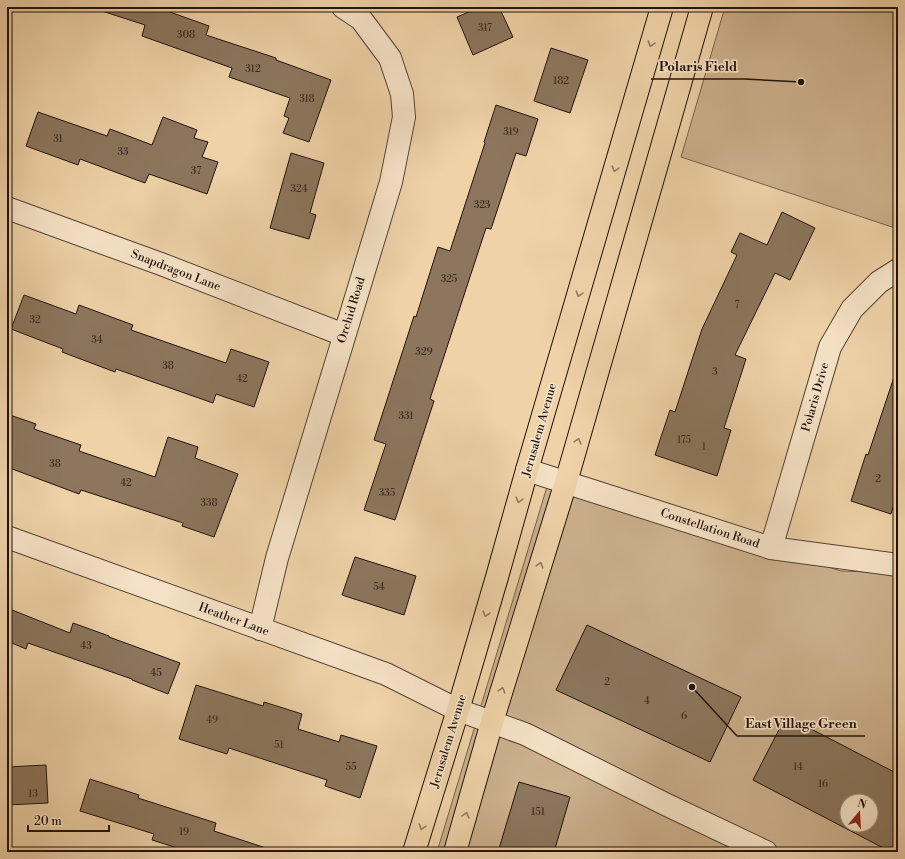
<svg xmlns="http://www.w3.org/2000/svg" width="905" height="859" font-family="'Libre Bodoni',serif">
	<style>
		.green { fill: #ccb18d; stroke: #76624c; fill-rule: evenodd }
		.building { fill: #8c765d; stroke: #21120c; fill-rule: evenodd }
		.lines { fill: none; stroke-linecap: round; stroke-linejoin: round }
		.minor-casing { stroke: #544233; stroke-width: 24 }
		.major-casing { stroke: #21120c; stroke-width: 24 }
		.minor { stroke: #f5e2c6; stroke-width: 22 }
		.major { stroke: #efd2a8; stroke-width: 22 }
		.oneway { stroke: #927c62 }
		.labels { text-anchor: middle; stroke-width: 3.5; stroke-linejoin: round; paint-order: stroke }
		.number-label { font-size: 10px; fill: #3c2b20 }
		.street-label { font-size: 12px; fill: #21120c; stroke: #f5e2c6 }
		.leader { fill: none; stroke: #21120c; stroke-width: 1.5 }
		.callout-dot { fill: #21120c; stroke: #f5e2c6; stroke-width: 1.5 }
		.callout-label { font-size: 13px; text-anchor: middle; font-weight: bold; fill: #21120c; stroke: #f5e2c6; stroke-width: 3.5; stroke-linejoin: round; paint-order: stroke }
	</style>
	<rect width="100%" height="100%" fill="#efd2a8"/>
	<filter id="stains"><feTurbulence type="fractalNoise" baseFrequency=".005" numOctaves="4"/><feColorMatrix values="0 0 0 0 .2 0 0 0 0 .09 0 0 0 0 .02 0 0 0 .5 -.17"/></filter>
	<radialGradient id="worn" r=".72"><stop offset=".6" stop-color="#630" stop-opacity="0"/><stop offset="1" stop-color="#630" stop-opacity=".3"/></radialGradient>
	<g class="green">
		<polygon points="725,7 898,7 898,229 681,157"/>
		<path d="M549,480l292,91 57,2v279h-461zM847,801h24v24h-24z"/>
	</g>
	<g class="building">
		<polygon points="103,7 156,7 209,26 206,35 276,58 276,60 331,80 309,142 283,133 289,118 284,116 290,98 229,77 232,68 142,36 145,25 102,11"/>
		<polygon points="480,7 499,7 513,37 473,55 457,17"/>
		<polygon points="551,48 588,60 570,113 534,101"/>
		<polygon points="496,105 538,119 526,156 516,153 491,229 486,228 430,399 434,401 395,520 364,510 386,444 374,440 414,316 416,317 438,247 450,251 485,143 484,142"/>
		<polygon points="38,112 107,136 110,129 152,145 163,117 197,130 194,138 208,142 202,157 218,162 207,194 149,174 145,183 80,159 78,165 26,146"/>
		<polygon points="291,153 324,163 310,213 316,215 309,239 270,228"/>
		<polygon points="782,212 815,228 790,280 775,273 735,355 746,359 724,428 731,430 717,476 655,455 670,410 675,412 702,329 737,255 731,252 740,233 767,245"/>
		<polygon points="24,295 76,314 79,305 133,325 131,330 226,363 231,349 269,362 254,407 216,394 213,403 116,369 115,372 62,352 63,349 11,329"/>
		<polygon points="894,377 898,378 898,491 891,514 851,501 866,454 868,455"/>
		<polygon points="7,414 36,424 34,429 81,445 79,451 155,477 168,437 198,447 195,458 238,474 214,537 182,526 183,523 81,490 79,494 7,467"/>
		<polygon points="355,557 416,576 404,615 342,595"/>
		<polygon points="7,608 70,633 73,623 109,636 109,637 180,663 168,694 132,680 132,679 28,643 26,649 7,641"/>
		<polygon points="587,625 741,697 710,762 556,690"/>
		<polygon points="196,685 263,706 264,702 302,714 298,729 339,742 341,735 377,746 360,798 325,786 327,780 229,748 227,754 179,739"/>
		<path d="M786,716l112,58v78h-7l-138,-72zM847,801h24v24h-24z"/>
		<polygon points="46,765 48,803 7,805 7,767"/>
		<polygon points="90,779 139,795 138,798 216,823 214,831 266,848 265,852 190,852 152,840 154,834 80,811"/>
		<polygon points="519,782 570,797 554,852 498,852"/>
	</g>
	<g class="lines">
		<defs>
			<g id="minor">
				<polyline points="7,208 161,264 344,335"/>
				<polyline points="527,470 771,548 898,565"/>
				<polyline points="7,537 386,674 458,710 525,734 665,804 766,852"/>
				<polyline points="771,548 830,347 852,309 879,282 898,270"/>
				<polyline points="260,629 277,558 391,182 404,117 402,94 390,58 361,19 343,7"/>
			</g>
			<g id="major">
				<polyline points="414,852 458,710 497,577 527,470 662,7"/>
				<polyline points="455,852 492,722 566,482 702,7"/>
			</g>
		</defs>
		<use href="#minor" class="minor-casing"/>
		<use href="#major" class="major-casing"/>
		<use href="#minor" class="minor"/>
		<use href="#major" class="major"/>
	</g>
	<defs><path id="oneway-chevron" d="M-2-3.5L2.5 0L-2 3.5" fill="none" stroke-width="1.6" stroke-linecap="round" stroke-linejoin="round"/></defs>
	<g class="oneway">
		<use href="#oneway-chevron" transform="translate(651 44) rotate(106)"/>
		<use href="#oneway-chevron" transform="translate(615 169) rotate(106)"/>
		<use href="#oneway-chevron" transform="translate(579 294) rotate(106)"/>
		<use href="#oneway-chevron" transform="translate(578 441) rotate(-74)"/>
		<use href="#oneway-chevron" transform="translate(519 500) rotate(106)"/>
		<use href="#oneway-chevron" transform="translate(540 565) rotate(-73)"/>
		<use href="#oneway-chevron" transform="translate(486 614) rotate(106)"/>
		<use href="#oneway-chevron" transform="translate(502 690) rotate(-73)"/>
		<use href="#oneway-chevron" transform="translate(466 815) rotate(-74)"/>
		<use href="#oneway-chevron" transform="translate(422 827) rotate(107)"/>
	</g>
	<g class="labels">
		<g class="number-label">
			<text x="485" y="31">317</text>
			<text x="186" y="38">308</text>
			<text x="253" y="72">312</text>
			<text x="561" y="84">182</text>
			<text x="307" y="102">318</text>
			<text x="511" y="135">319</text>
			<text x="58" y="142">31</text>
			<text x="123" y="155">33</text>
			<text x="196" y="174">37</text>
			<text x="299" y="192">324</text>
			<text x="482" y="208">323</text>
			<text x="449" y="282">325</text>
			<text x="737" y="308">7</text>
			<text x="35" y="323">32</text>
			<text x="97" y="343">34</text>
			<text x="424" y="355">329</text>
			<text x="168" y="369">38</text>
			<text x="715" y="375">3</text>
			<text x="242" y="382">42</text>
			<text x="406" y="419">331</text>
			<text x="684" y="443">175</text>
			<text x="704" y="450">1</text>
			<text x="55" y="467">38</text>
			<text x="878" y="482">2</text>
			<text x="126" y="486">42</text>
			<text x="387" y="496">335</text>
			<text x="209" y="506">338</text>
			<text x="379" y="590">54</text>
			<text x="86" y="649">43</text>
			<text x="156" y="676">45</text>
			<text x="607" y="685">2</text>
			<text x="647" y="704">4</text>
			<text x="684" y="719">6</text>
			<text x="212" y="723">49</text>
			<text x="279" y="748">51</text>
			<text x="351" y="770">55</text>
			<text x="798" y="770">14</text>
			<text x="823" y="787">16</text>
			<text x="33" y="797">13</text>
			<text x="538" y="815">151</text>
			<text x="184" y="835">19</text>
		</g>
		<g class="street-label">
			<text transform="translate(176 270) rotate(21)" y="4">Snapdragon Lane</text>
			<text transform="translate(351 310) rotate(-73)" y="4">Orchid Road</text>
			<text transform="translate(815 397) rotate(-74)" y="4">Polaris Drive</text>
			<text transform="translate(539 430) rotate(-74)" y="4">Jerusalem Avenue</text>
			<text transform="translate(710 528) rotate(18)" y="4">Constellation Road</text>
			<text transform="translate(234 619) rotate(20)" y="4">Heather Lane</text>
			<text transform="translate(448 741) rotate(-73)" y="4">Jerusalem Avenue</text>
		</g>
	</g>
	<path class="leader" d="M801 82L745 79H651M692 687L737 736H865"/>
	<g class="callout-dot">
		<circle cx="801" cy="82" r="4"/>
		<circle cx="692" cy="687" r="4"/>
	</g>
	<g class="callout-label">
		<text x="698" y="71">Polaris Field</text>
		<text x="801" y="728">East Village Green</text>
	</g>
	<rect width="905" height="859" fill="none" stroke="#efd2a8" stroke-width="24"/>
	<rect x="8" y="8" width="889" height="843" fill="none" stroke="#21120c" stroke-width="2"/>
	<rect x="12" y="12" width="881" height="835" fill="none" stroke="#21120c"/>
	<g transform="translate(859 813) rotate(18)"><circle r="19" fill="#f5e2c6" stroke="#a08f7c"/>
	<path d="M0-3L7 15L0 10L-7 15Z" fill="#8f2418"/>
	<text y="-6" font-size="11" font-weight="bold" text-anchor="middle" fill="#21120c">N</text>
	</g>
	<path d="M28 825v6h81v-6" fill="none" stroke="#21120c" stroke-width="2"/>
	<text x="34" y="825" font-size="12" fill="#21120c" stroke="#f5e2c6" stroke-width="3" paint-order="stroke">20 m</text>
	<rect width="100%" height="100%" filter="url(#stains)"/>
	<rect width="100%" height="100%" fill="url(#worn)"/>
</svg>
